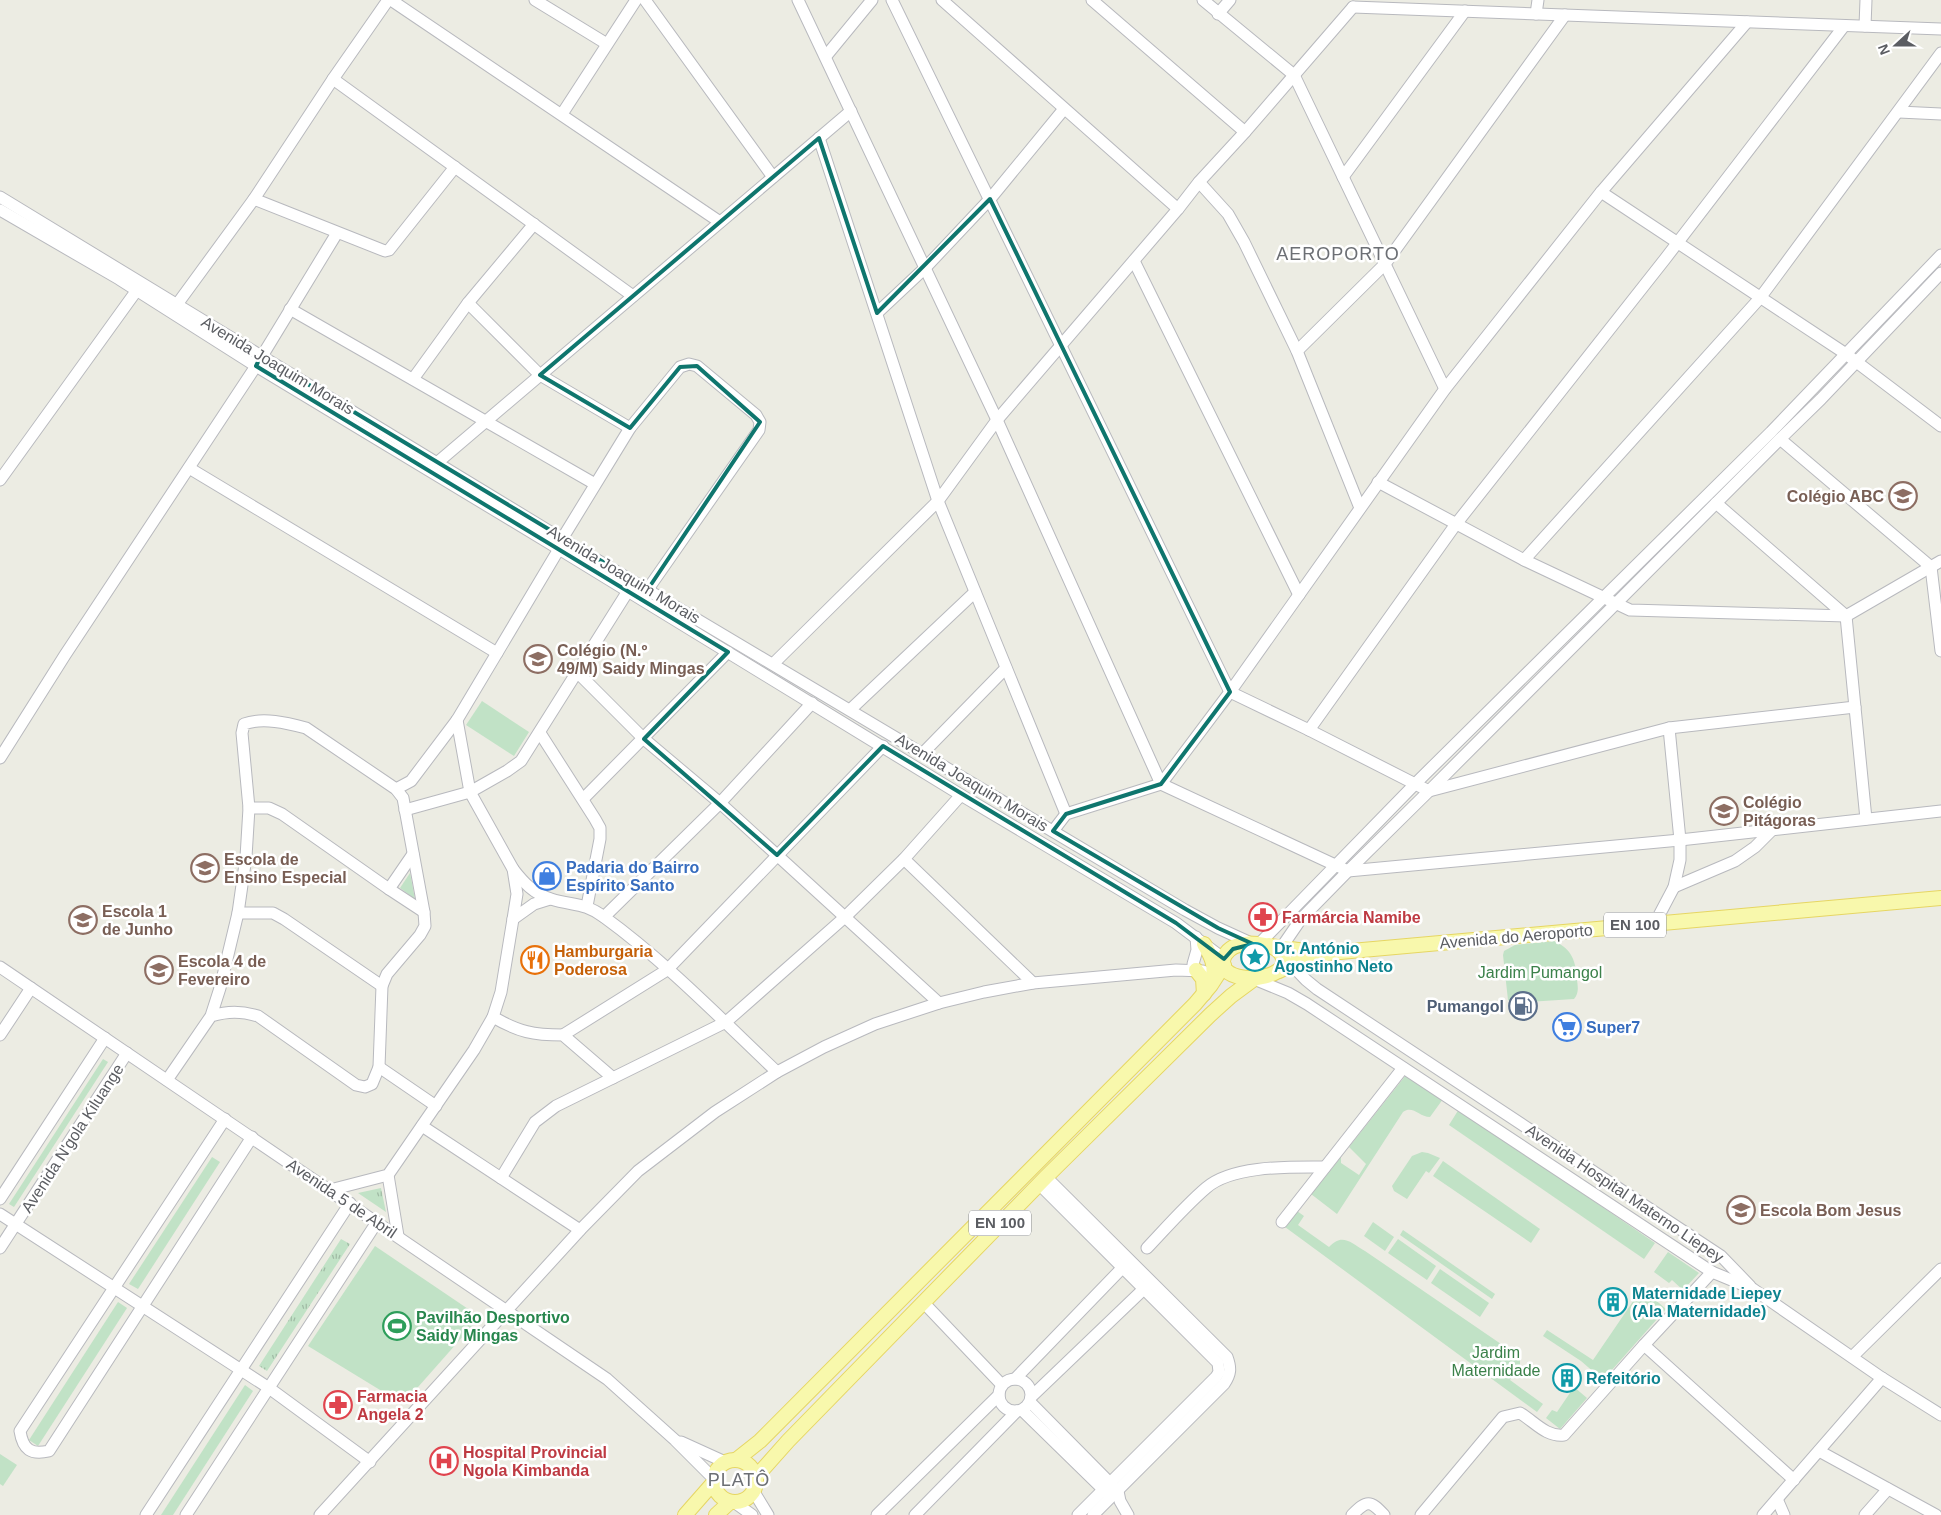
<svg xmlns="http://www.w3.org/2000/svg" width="1941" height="1515" font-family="Arial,sans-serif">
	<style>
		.park { fill: url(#park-tufts) }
		.garden { fill: #c1e2c6 }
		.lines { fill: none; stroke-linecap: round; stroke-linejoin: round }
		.minor-casing { stroke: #b8b9be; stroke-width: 13 }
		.major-casing { stroke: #e6d663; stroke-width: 16 }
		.minor { stroke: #fff; stroke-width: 11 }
		.major { stroke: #f8f8ac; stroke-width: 14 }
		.marked { fill: none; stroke: #0f766e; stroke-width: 4; stroke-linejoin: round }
		.labels { text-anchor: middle; stroke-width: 5; stroke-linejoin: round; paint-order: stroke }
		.shield { fill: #fff; stroke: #8c8e91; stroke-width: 1 }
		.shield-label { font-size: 15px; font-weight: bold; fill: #5b5d62 }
		.street-label { font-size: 16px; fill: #5b5d62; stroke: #fff }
		.education-label { font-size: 16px; font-weight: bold; fill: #785e54; stroke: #fff; text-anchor: start }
		.shop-label { font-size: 16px; font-weight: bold; fill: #366cbe; stroke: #fff; text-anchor: start }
		.health-label { font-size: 16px; font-weight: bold; fill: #be3a42; stroke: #fff; text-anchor: start }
		.culture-label { font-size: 16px; font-weight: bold; fill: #0d838f; stroke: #fff; text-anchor: start }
		.food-label { font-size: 16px; font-weight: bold; fill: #c56008; stroke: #fff; text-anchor: start }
		.park-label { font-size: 16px; fill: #3b814a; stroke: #fff }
		.service-label { font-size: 16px; font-weight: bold; fill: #4e5e75; stroke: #fff; text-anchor: end }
		.leisure-label { font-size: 16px; font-weight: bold; fill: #27864d; stroke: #fff; text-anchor: start }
		.neighbourhood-label { font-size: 18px; letter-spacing: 1px; fill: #6c6f74; stroke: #fff }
	</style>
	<defs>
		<pattern id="park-tufts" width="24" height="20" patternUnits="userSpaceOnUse" patternTransform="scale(1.25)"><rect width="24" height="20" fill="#c1e2c6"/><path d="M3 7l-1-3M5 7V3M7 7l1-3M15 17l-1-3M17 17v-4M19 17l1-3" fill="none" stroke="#a0baa4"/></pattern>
	</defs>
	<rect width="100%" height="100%" fill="#ecece3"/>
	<g class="park">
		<polygon points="381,1188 386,1212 358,1193"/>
		<polygon points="341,1239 350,1244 267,1371 259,1366"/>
	</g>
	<g class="garden">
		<polygon points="482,701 529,732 514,756 466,725"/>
		<polygon points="410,873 415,899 400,888"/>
		<path d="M1554,941c18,8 22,20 23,39 1,7 2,13 -3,19l-62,4 -4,-3 -5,-45 1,-4 11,-6z"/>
		<polygon points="103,1059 108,1062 14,1207 9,1204"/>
		<path d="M1406,1075l37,24 -13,18c-11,0 -17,-12 -27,-5l-66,102 -26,-20 30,-37v6l18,12 7,-11 -17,-17z"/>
		<polygon points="1459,1109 1655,1243 1644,1259 1449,1125"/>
		<polygon points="1422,1152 1428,1153 1440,1158 1429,1173 1426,1171 1407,1199 1394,1191 1392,1186 1412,1156"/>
		<polygon points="212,1157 220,1162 138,1289 129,1284"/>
		<polygon points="1443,1161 1540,1229 1531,1243 1433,1176"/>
		<path d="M1297,1211l7,5 -6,9 31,22c13,-14 21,-5 36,4l155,106v7l-10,16 33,24 -6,8 -252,-185z"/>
		<polygon points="1373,1222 1394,1237 1385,1251 1364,1236"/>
		<polygon points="1403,1230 1495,1294 1492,1299 1400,1235"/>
		<polygon points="1398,1239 1436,1266 1427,1280 1388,1253"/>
		<polygon points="375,1246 480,1317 403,1404 308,1346"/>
		<polygon points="1668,1252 1699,1273 1683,1290 1672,1280 1669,1283 1654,1272"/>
		<polygon points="1440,1269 1489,1303 1480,1317 1431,1283"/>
		<polygon points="1638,1294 1643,1297 1652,1297 1666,1309 1603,1380 1581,1361 1543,1336 1547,1330 1593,1360"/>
		<polygon points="118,1302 127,1308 38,1446 29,1440"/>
		<polygon points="245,1385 253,1391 173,1515 161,1515"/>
		<polygon points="1574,1387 1587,1398 1560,1429 1546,1418 1552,1410 1557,1412"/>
		<polygon points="0,1454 17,1465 3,1486 0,1484"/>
	</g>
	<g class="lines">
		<defs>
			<g id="minor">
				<polyline points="391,0 720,222"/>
				<polyline points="535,0 607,44"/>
				<polyline points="645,0 773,177"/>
				<polyline points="798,0 997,420 1161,784 1348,871 1680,840 1941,811"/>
				<polyline points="892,0 1230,692 1309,730 1429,791 1669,728 1680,840 1680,860 1674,887 1655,923"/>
				<polyline points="942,0 1178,209"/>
				<polyline points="1092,0 1245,132"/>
				<polyline points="1203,0 1294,75 1445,389"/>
				<polyline points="1353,7 1941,29"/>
				<polyline points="1218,14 1230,0"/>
				<polyline points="1536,14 1538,0"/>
				<polyline points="1865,26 1866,0"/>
				<polyline points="826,56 872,0"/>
				<polyline points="333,79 633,296"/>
				<polyline points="1899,112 1941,114"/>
				<polyline points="562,114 636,0"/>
				<polyline points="819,138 938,501 1066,814"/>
				<polyline points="1343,177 1465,11"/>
				<polyline points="1199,182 1228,214 1244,242 1297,351 1360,508"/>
				<polyline points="1601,192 1846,354 1941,426"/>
				<polyline points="0,197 562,539 1185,910 1218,928 1253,944"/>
				<polyline points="254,199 385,251 389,250 455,167"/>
				<polyline points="0,210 119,279 256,366 559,549 961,795 1176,923 1224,959"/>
				<polyline points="1134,261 1299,595"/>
				<polyline points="178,303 254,199 333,79 388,0"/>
				<polyline points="468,303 540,375 630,428"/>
				<polyline points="290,309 595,484"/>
				<polyline points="877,313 925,268 990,199 1064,109"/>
				<polyline points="1297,351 1385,264 1565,15"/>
				<polyline points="413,379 468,303 534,224"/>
				<polyline points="1780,439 1931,567 1941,651"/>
				<polyline points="438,462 851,111"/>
				<polyline points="189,468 497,653"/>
				<polyline points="0,480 137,290"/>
				<polyline points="1378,482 1524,560 1630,610 1846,616 1941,561"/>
				<polyline points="1716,503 1846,616 1866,819"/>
				<polyline points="562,539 630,428 680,367 689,364 697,366 756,415 760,422 759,430 648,589"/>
				<polyline points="1524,560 1760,298 1941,53"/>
				<polyline points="774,663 938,501 997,420 1178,209 1199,182 1245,132 1353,7"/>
				<polyline points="577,672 644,739 720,803 939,1003"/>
				<polyline points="851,709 975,592"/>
				<polyline points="457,720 470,792 513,869 517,894 513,919 534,904 550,899"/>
				<polyline points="1669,728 1855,707"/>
				<polyline points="1309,730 1456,524 1665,259 1844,26"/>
				<polyline points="540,733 595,819 600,828 600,839 587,906"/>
				<polyline points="923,753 1006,668"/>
				<polyline points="0,758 65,655 256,366 337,233"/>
				<polyline points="396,789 411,781 457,720 559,549"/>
				<polyline points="583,799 728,652"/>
				<polyline points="249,808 269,808 282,814 389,889 413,854"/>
				<polyline points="405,810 470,792 507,771 521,761 628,591"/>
				<polyline points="1053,831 1066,814 1161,784 1230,692 1445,389 1601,192 1747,22"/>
				<polyline points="904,859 1033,983"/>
				<path d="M513,869c10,13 21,25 38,30 22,7 33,3 53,18 62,45 118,103 173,155"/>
				<polyline points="1674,887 1735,861 1755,847 1772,830"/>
				<polyline points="389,889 424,912"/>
				<polyline points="238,913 273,913 284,919 382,986"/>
				<polyline points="604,917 720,803 812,703"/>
				<polyline points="1259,944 1416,783 1771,432 1941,255"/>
				<polyline points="1279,951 1301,919 1348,871 1429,791 1780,439 1821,399 1941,273"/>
				<polyline points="1286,959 1306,980 1317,989 1721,1256 1750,1286"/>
				<polyline points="1193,964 1197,950 1196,937"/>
				<polyline points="0,967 607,1379 675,1440 714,1479"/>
				<polyline points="1254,979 1288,993 1307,1004 1712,1272 1753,1289 1882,1378 1941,1415"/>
				<path d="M493,1017c26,15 40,18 70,18l50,43"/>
				<polyline points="0,1035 31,988"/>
				<polyline points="563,1035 667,970 883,746"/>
				<polyline points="379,1067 436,1106"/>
				<path d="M167,1080l44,-64 9,-28 18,-75 8,-56 3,-49 -7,-75 2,-9c19,-7 43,-1 62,4l90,61 7,9 21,114 1,14 -5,9 -33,39 -5,12 -3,81 -7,17 -7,3 -9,-2 -98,-69c-17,-5 -30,-5 -47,0"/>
				<path d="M225,1119l-205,312c3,19 11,24 29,20l203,-314"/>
				<polyline points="422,1126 580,1230"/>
				<polyline points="388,1175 398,1236"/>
				<path d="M1046,1177l181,180c4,11 4,17 -3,27l-131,131"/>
				<polyline points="501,1178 535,1122 556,1106 726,1022 845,917 904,859 961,795"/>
				<polyline points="1039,1184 1218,1363 1219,1372 1216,1377 1078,1515"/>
				<polyline points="330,1190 388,1175 474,1050 493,1017 501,992 513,919"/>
				<polyline points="0,1199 105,1038"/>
				<polyline points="0,1214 269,1388 370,1462"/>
				<polyline points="1282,1222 1403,1068"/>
				<polyline points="0,1248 127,1053"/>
				<path d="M1147,1248c19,-20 38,-42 59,-60 26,-23 85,-21 119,-21"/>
				<polyline points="1712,1272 1644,1345 1794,1480"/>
				<polyline points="923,1302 1002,1385"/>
				<polyline points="1852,1357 1941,1269"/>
				<circle cx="1015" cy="1395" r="16"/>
				<polyline points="1015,1379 1127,1263"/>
				<polyline points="1031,1397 1149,1284"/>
				<polyline points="1030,1402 1118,1491 1120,1501 1128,1515"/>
				<polyline points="1022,1410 1108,1494"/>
				<polyline points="681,1442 725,1462"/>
				<polyline points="1819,1451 1936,1515"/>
				<polyline points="754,1492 768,1515"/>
				<polyline points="1777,1499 1784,1515"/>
				<polyline points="734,1502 752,1515"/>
				<polyline points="146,1515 350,1203"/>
				<polyline points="186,1515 377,1222"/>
				<polyline points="320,1515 580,1230 638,1171 715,1112 777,1072 824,1047 875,1024 939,1003 984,992 1033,983 1176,970 1203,971"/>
				<polyline points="877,1515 999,1395"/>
				<polyline points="915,1515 1017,1411"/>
				<path d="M1352,1515c15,-15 18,-15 32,0"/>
				<path d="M1421,1515l82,-98 17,-4c15,9 26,24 44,22l80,-90"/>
				<polyline points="1763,1515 1882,1378"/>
				<polyline points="1865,1515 1888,1489"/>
			</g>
			<g id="major">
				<path d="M1204,944c8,13 12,22 8,37"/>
				<path d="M1269,945c10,5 17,10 13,22 -14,18 -71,14 -57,-12 11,-19 42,-9 58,-7 13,2 25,3 38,5"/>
				<polyline points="1196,970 1203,979 1204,994"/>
				<polyline points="1279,971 1295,963 1329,953 1941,898"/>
				<circle cx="735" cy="1481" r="21"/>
				<polyline points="736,1460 760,1441 1195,1004 1211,985 1224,965"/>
				<polyline points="756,1477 788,1441 1046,1177 1210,1015 1231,996 1254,979"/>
				<polyline points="685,1515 714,1482"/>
				<polyline points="716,1515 730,1502"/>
			</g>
		</defs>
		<use href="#minor" class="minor-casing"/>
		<use href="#major" class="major-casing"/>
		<use href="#minor" class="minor"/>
		<use href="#major" class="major"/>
	</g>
	<path class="marked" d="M819,138l58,175 113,-114 240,493 -69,92 -95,30 -13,17 165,97 35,16 -20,5 -9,10 -48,-36 -293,-177 -106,109 -133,-116 84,-87 -472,-286 5,-10 387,233 112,-167 -63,-56 -17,1 -50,61 -90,-53z"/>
	<defs>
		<symbol id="university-ring" viewBox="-11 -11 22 22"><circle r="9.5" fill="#fff" stroke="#8d6e63" stroke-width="1.5"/><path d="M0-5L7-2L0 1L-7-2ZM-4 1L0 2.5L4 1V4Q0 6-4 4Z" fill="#8d6e63"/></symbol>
		<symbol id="school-ring" viewBox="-11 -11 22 22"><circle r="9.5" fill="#fff" stroke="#8d6e63" stroke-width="1.5"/><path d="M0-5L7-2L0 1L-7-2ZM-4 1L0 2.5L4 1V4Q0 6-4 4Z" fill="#8d6e63"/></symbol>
		<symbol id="shop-ring" viewBox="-11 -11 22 22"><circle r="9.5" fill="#fff" stroke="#3f7fe0" stroke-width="1.5"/><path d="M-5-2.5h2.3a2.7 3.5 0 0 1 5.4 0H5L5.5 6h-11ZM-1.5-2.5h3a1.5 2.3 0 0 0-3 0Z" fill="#3f7fe0"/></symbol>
		<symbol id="pharmacy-ring" viewBox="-11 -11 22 22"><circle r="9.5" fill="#fff" stroke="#e0444e" stroke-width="1.5"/><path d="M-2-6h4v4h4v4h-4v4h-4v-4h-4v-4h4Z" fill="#e0444e"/></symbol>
		<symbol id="sight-ring" viewBox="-11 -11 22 22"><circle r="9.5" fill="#fff" stroke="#0f9aa8" stroke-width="1.5"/><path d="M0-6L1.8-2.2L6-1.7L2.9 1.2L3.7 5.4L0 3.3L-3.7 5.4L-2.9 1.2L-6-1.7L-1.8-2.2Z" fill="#0f9aa8"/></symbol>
		<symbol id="restaurant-ring" viewBox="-11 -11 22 22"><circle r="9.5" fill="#fff" stroke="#e8710a" stroke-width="1.5"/><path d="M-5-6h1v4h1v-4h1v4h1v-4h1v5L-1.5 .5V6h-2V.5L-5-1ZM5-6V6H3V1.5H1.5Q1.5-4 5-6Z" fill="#e8710a"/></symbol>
		<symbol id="fuel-ring" viewBox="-11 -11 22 22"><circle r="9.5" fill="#fff" stroke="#5c6f8a" stroke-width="1.5"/><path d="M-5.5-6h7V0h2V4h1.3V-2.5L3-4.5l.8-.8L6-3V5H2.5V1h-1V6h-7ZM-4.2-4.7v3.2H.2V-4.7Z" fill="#5c6f8a"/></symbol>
		<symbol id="supermarket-ring" viewBox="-11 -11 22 22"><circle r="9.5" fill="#fff" stroke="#3f7fe0" stroke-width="1.5"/><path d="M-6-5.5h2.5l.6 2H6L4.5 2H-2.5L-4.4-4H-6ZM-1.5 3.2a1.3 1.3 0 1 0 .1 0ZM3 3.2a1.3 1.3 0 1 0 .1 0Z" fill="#3f7fe0"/></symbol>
		<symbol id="building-ring" viewBox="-11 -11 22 22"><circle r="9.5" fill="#fff" stroke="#0f9aa8" stroke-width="1.5"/><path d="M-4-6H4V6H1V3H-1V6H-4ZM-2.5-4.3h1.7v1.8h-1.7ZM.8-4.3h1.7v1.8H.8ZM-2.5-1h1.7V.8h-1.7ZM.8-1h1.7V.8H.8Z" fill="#0f9aa8"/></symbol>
		<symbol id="stadium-ring" viewBox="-11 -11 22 22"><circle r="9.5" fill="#fff" stroke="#2e9e5b" stroke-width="1.5"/><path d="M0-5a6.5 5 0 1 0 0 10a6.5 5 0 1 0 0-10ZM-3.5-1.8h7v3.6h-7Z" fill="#2e9e5b"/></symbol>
		<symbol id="hospital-ring" viewBox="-11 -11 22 22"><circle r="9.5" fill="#fff" stroke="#e0444e" stroke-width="1.5"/><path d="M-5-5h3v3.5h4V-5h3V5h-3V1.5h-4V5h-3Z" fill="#e0444e"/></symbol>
	</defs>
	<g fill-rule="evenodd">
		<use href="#university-ring" x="1887" y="480" width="32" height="32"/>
		<use href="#school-ring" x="522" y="643" width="32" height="32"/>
		<use href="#school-ring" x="1708" y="795" width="32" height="32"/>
		<use href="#school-ring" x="189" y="852" width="32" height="32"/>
		<use href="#shop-ring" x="531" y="860" width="32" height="32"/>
		<use href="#pharmacy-ring" x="1247" y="901" width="32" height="32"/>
		<use href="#school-ring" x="67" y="904" width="32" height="32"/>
		<use href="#sight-ring" x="1239" y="941" width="32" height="32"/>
		<use href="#restaurant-ring" x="519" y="944" width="32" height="32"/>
		<use href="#school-ring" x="143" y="954" width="32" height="32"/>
		<use href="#fuel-ring" x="1507" y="990" width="32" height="32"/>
		<use href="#supermarket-ring" x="1551" y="1011" width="32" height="32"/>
		<use href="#school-ring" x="1725" y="1194" width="32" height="32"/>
		<use href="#building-ring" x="1597" y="1286" width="32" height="32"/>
		<use href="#stadium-ring" x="381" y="1310" width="32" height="32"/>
		<use href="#building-ring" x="1551" y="1362" width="32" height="32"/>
		<use href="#pharmacy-ring" x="322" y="1389" width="32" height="32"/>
		<use href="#hospital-ring" x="428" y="1445" width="32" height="32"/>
	</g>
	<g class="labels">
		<g class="shield">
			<rect x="1604" y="912.5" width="62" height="25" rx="4"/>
			<rect x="969" y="1210.5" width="62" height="25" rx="4"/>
		</g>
		<g class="shield-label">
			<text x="1635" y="930">EN 100</text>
			<text x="1000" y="1228">EN 100</text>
		</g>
		<g class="street-label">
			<text transform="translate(278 365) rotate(31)" y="6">Avenida Joaquim Morais</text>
			<text transform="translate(624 574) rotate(31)" y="6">Avenida Joaquim Morais</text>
			<text transform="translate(972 782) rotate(31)" y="6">Avenida Joaquim Morais</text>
			<text transform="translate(1516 936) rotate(-5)" y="6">Avenida do Aeroporto</text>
			<text transform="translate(72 1138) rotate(-57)" y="6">Avenida N'gola Kiluange</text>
			<text transform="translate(1625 1193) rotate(34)" y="6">Avenida Hospital Materno Liepey</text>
			<text transform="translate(342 1198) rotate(34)" y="6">Avenida 5 de Abril</text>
		</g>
		<g class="education-label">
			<text x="1884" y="502" text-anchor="end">Colégio ABC</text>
			<text x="557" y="656">Colégio (N.º<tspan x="557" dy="18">49/M) Saidy Mingas</tspan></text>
			<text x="1743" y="808">Colégio<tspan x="1743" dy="18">Pitágoras</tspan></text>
			<text x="224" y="865">Escola de<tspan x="224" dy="18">Ensino Especial</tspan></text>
			<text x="102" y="917">Escola 1<tspan x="102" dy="18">de Junho</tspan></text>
			<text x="178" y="967">Escola 4 de<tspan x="178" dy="18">Fevereiro</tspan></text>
			<text x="1760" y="1216">Escola Bom Jesus</text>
		</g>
		<g class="shop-label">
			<text x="566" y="873">Padaria do Bairro<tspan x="566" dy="18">Espírito Santo</tspan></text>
			<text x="1586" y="1033">Super7</text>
		</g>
		<g class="health-label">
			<text x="1282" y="923">Farmárcia Namibe</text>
			<text x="357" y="1402">Farmacia<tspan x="357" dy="18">Angela 2</tspan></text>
			<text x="463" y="1458">Hospital Provincial<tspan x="463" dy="18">Ngola Kimbanda</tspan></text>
		</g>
		<g class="culture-label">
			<text x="1274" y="954">Dr. António<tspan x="1274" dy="18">Agostinho Neto</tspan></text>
			<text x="1632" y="1299">Maternidade Liepey<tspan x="1632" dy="18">(Ala Maternidade)</tspan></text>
			<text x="1586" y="1384">Refeitório</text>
		</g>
		<g class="food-label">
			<text x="554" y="957">Hamburgaria<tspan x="554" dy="18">Poderosa</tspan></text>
		</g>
		<g class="park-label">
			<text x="1540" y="978">Jardim Pumangol</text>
			<text x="1496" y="1358">Jardim<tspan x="1496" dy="18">Maternidade</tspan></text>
		</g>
		<g class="service-label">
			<text x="1504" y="1012">Pumangol</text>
		</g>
		<g class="leisure-label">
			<text x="416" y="1323">Pavilhão Desportivo<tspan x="416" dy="18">Saidy Mingas</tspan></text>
		</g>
		<g class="neighbourhood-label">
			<text x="1338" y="260">AEROPORTO</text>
			<text x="739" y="1486">PLATÔ</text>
		</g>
	</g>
	<g transform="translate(1896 45) rotate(249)" stroke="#ffffff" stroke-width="4" paint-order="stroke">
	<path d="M0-4L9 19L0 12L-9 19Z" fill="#5b5d62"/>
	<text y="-8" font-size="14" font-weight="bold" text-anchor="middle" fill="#5b5d62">N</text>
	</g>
</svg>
